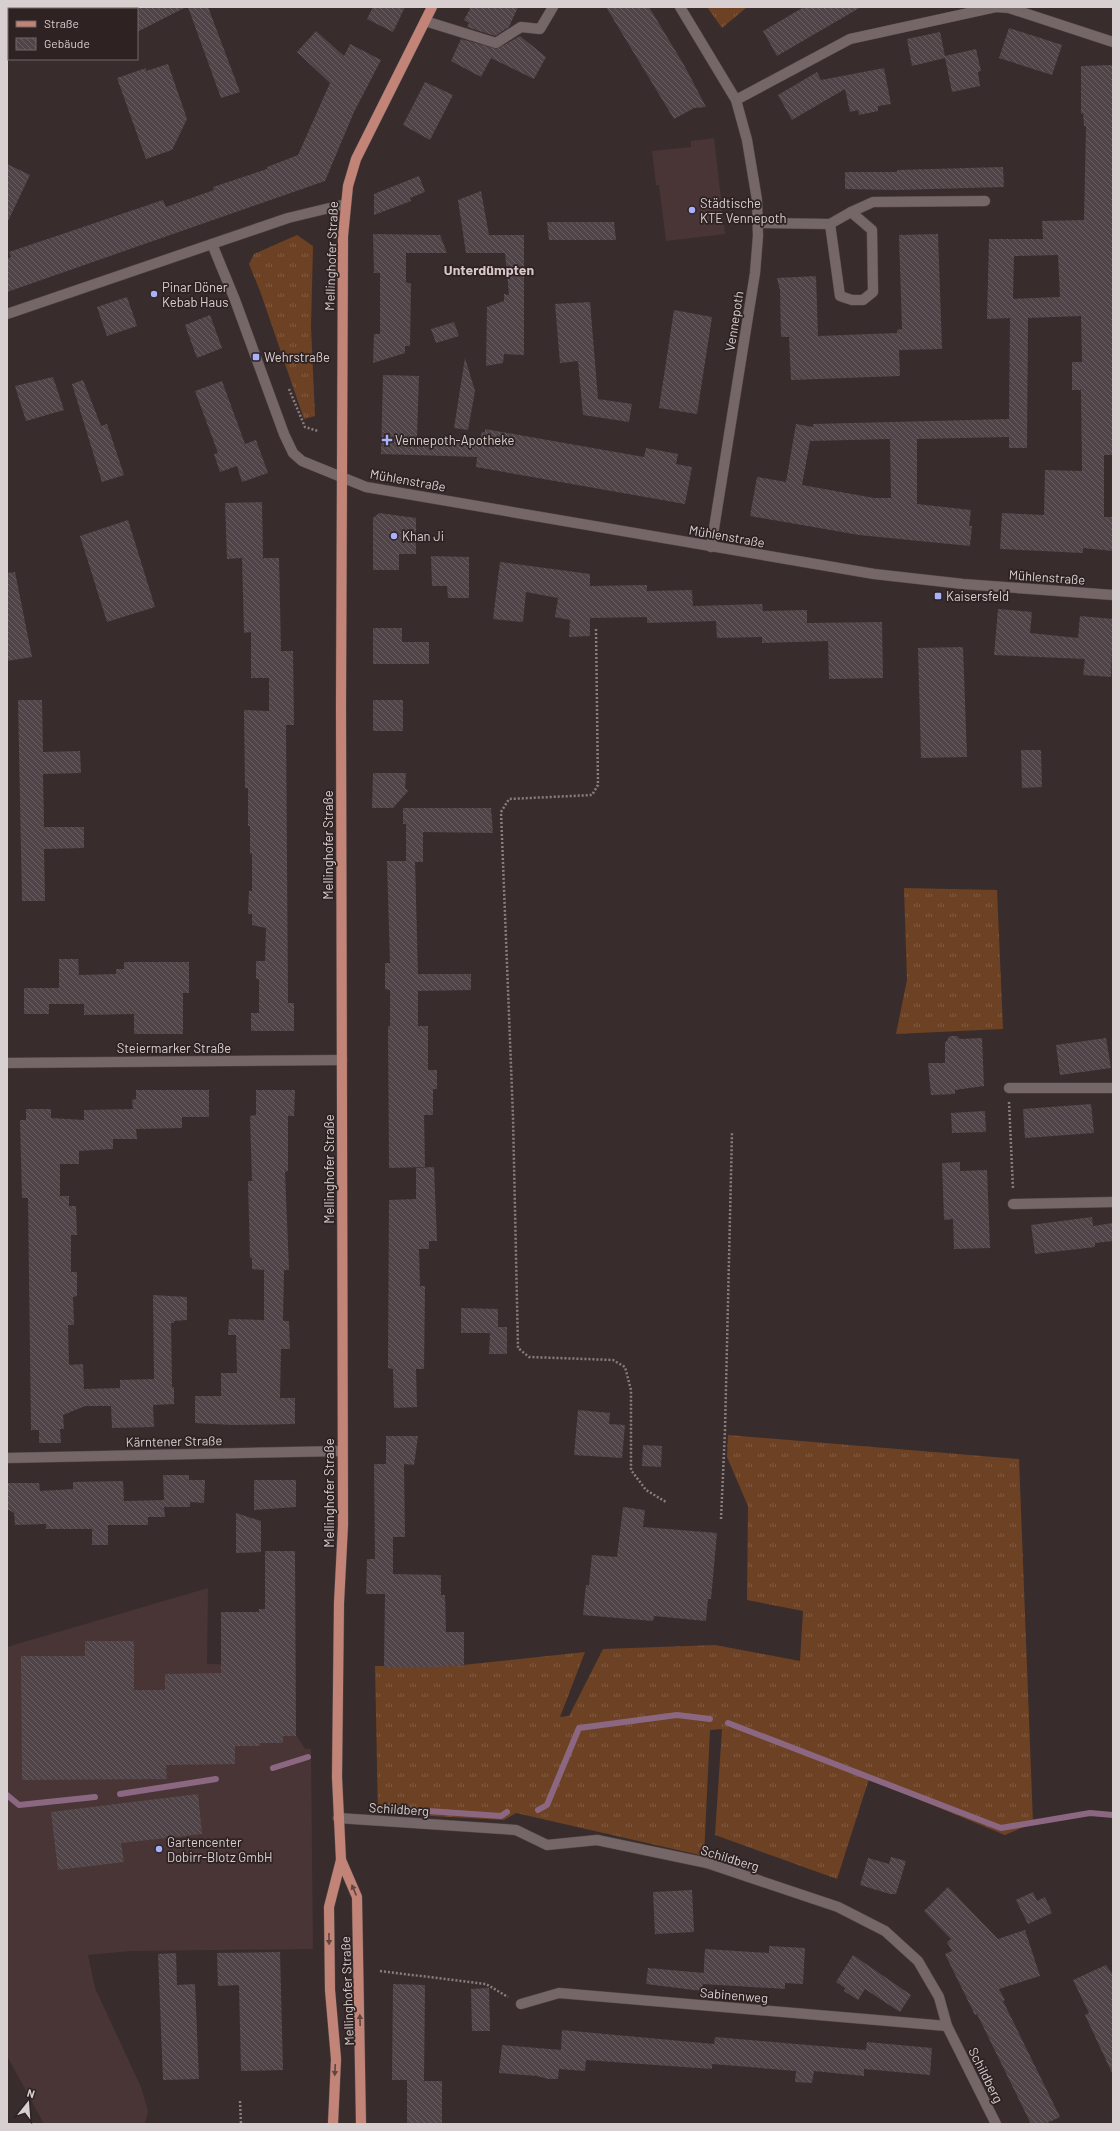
<svg xmlns="http://www.w3.org/2000/svg" width="1120" height="2131" font-family="Barlow,sans-serif">
	<style>
		.built { fill: #493536 }
		.grass { fill: url(#grass-tufts) }
		.lines { fill: none; stroke-linecap: round; stroke-linejoin: round }
		.stream { stroke: #8c6782; stroke-width: 6 }
		.building { fill: url(#building-back-hatch); fill-rule: evenodd }
		.minor-casing { stroke: #544949; stroke-width: 11 }
		.major-casing { stroke: #544949; stroke-width: 11 }
		.path { stroke: #897e7f; stroke-width: 2.5; stroke-dasharray: 2 2; stroke-linecap: butt }
		.minor { stroke: #756667; stroke-width: 10 }
		.major { stroke: #c18477; stroke-width: 10 }
		.oneway { fill: #624440 }
		.poi-dot { fill: #a7b1fc; stroke: #2f2223; stroke-width: 1.5 }
		.labels { text-anchor: middle; stroke-width: 3.5; stroke-linejoin: round; paint-order: stroke }
		.poi-label { font-size: 13px; fill: #d8d0d0; stroke: #2f2223; text-anchor: start }
		.street-label { font-size: 13px; fill: #d8d0d0; stroke: #2f2223 }
		.neighbourhood-label { font-size: 14px; font-weight: bold; fill: #d9c8c9; stroke: #2f2223 }
	</style>
	<defs>
		<pattern id="grass-tufts" width="24" height="20" patternUnits="userSpaceOnUse"><rect width="24" height="20" fill="#6d4123"/><path d="M3 7l-1-3M5 7V3M7 7l1-3M15 17l-1-3M17 17v-4M19 17l1-3" fill="none" stroke="#815b42"/></pattern>
		<pattern id="building-back-hatch" width="6" height="6" patternUnits="userSpaceOnUse"><rect width="6" height="6" fill="#514448"/><path d="M-1 5l2 2M0 0l6 6M5-1l2 2" fill="none" stroke="#695e61"/></pattern>
	</defs>
	<rect width="100%" height="100%" fill="#392c2d"/>
	<g class="built">
		<polygon points="714,138 725,234 666,241 659,185 656,185 652,151 691,147 691,141"/>
		<polygon points="208,1588 207,1664 259,1665 260,1736 297,1736 305,1749 311,1749 313,1949 130,1951 88,1955 95,1988 141,2087 148,2111 145,2124 44,2124 7,2056 7,1647"/>
	</g>
	<g class="grass">
		<polygon points="707,7 747,7 722,28"/>
		<polygon points="297,235 313,246 311,327 315,416 304,419 260,291 249,264 254,254"/>
		<polygon points="904,888 997,890 1003,1029 896,1034 907,980"/>
		<polygon points="728,1435 1019,1459 1033,1823 1005,1835 869,1779 837,1879 715,1835 722,1729 710,1730 704,1856 516,1813 504,1820 378,1813 375,1666 453,1666 585,1652 560,1717 569,1716 603,1649 715,1645 800,1661 803,1611 747,1600 748,1506 727,1457"/>
	</g>
	<g class="lines">
		<g class="stream">
			<polyline points="728,1723 1001,1828 1090,1813 1113,1815"/>
			<polyline points="273,1768 308,1757"/>
			<polyline points="120,1794 216,1779"/>
			<polyline points="7,1795 19,1805 95,1797"/>
			<polyline points="384,1808 501,1816 507,1812"/>
			<polyline points="538,1810 547,1805 579,1728 677,1715 710,1719"/>
		</g>
	</g>
	<g class="building">
		<polygon points="137,7 186,7 137,32"/>
		<polygon points="188,7 208,7 240,92 221,98"/>
		<polygon points="373,7 405,7 393,32 367,19"/>
		<polygon points="471,7 518,7 509,27 495,36 467,27 469,23 464,20"/>
		<polygon points="606,7 649,7 684,65 706,107 694,108 674,119"/>
		<polygon points="804,7 861,7 777,56 763,31"/>
		<polygon points="1009,28 1062,45 1052,75 999,58"/>
		<polygon points="316,31 344,56 350,44 381,60 354,112 325,181 7,292 7,259 11,257 9,252 163,200 166,207 214,190 213,187 267,169 267,167 298,155 330,83 297,52"/>
		<polygon points="940,32 945,56 976,49 981,71 978,72 980,86 952,92 945,58 912,66 907,39"/>
		<polygon points="520,36 546,57 534,79 491,58 481,77 451,61 461,39 497,49"/>
		<polygon points="168,64 187,119 172,150 146,159 117,78 146,68 146,71"/>
		<path d="M1112,65l1,390h-9v62h9v34l-30,-3v5l-83,-4 2,-36 42,2 1,-45 37,1 -1,-81h-9v-28h10l-1,-46 -53,2 -1,130h-18v-11l-92,2v65l54,6 -2,16h3l-2,20 -111,-11 -109,-19 7,-39 29,5 10,-58 17,3v-3l196,-5 1,-101 -23,1 2,-80h54l-1,-18 42,-1 2,-94h-2l-1,-13 -2,1v-48zM1058,255l2,42 -47,2 1,-43zM890,439l1,59h-17l-72,-13 8,-44z"/>
		<polygon points="884,68 891,104 878,106 878,111 859,115 858,110 850,112 845,89 792,120 778,95 817,72 821,80"/>
		<polygon points="425,82 453,95 430,140 403,125"/>
		<polygon points="7,164 30,175 7,223"/>
		<polygon points="1003,167 1004,187 897,190 845,189 845,172 897,172 897,170"/>
		<polygon points="419,176 425,192 410,198 411,201 374,215 374,194"/>
		<polygon points="481,191 489,235 524,235 524,355 504,354 503,363 486,366 487,307 504,301 504,294 509,295 505,253 466,253 458,200"/>
		<polygon points="547,222 614,222 616,240 549,240"/>
		<polygon points="373,234 440,235 447,253 406,253 406,282 411,284 410,346 405,346 405,353 373,363 374,334 380,334 380,273 374,273"/>
		<polygon points="938,234 942,349 899,350 900,376 791,380 789,337 781,337 780,290 777,278 816,276 818,336 897,333 897,330 902,329 899,235"/>
		<polygon points="127,297 137,326 107,336 97,307"/>
		<polygon points="590,302 598,399 632,404 629,422 583,415 578,361 560,363 555,304"/>
		<polygon points="674,310 712,317 697,414 659,408"/>
		<polygon points="210,315 222,348 197,358 185,325"/>
		<polygon points="454,322 459,336 436,343 431,329"/>
		<polygon points="465,358 475,391 468,430 454,428"/>
		<polygon points="383,375 419,376 417,437 480,439 482,432 485,432 485,429 644,457 646,448 678,454 676,464 692,467 685,504 476,467 477,457 381,454"/>
		<polygon points="53,377 64,410 26,421 15,386"/>
		<polygon points="83,380 101,426 107,424 124,475 102,482 72,384"/>
		<polygon points="222,381 245,444 256,440 268,473 242,482 237,466 220,472 214,454 218,453 195,391"/>
		<polygon points="262,502 263,558 279,558 281,651 293,651 294,725 286,725 288,1003 294,1003 294,1031 251,1031 251,1013 259,1013 259,979 256,979 256,961 265,961 266,928 252,925 252,914 248,914 249,891 252,891 252,853 250,854 250,826 248,826 248,788 245,788 244,710 269,711 269,678 251,678 251,632 244,633 242,558 227,559 225,503"/>
		<polygon points="379,513 416,518 416,554 399,554 399,570 373,570 373,518"/>
		<polygon points="128,520 155,607 107,622 80,536"/>
		<polygon points="431,556 469,557 469,598 448,598 447,586 432,586"/>
		<polygon points="500,562 590,574 590,586 647,585 647,591 692,590 693,606 762,604 763,611 807,610 807,623 882,622 883,678 829,679 828,641 762,643 762,637 717,638 716,621 647,623 647,617 590,618 590,636 569,637 570,620 555,617 558,598 526,592 523,622 493,619"/>
		<polygon points="15,572 32,657 7,661 7,573"/>
		<polygon points="998,609 1032,612 1030,633 1078,638 1080,616 1113,619 1111,677 1083,675 1085,659 994,655"/>
		<polygon points="373,628 402,628 402,642 429,642 429,664 373,664"/>
		<polygon points="963,647 967,757 921,758 918,648"/>
		<polygon points="18,700 42,700 43,752 80,751 81,773 43,774 44,827 84,827 84,848 44,849 45,901 22,901"/>
		<rect x="373" y="700" width="30" height="31"/>
		<polygon points="1021,750 1041,750 1042,787 1022,788"/>
		<polygon points="373,773 406,773 405,788 408,791 393,808 372,808"/>
		<polygon points="403,808 491,808 493,833 423,832 423,862 415,862 418,974 471,974 471,990 418,991 418,1026 428,1026 428,1070 437,1070 437,1089 433,1089 433,1115 424,1115 425,1167 389,1168 388,1026 390,1026 390,990 385,989 385,963 390,963 387,861 406,861 406,824 403,824"/>
		<polygon points="59,959 78,959 79,975 116,974 116,969 124,969 124,962 189,962 189,993 183,993 183,1034 134,1034 134,1014 84,1015 84,1004 49,1004 49,1014 24,1014 24,988 59,988"/>
		<polygon points="950,1036 957,1036 960,1039 982,1038 984,1086 955,1090 955,1094 931,1095 928,1063 945,1063 945,1043"/>
		<polygon points="1106,1038 1111,1068 1060,1075 1056,1045"/>
		<polygon points="136,1090 209,1090 209,1117 182,1117 182,1128 136,1129 137,1139 113,1139 113,1149 79,1151 79,1164 60,1164 60,1196 69,1196 69,1206 76,1206 77,1235 71,1235 71,1272 77,1272 77,1296 73,1297 74,1325 68,1325 69,1365 83,1364 84,1389 120,1388 120,1380 154,1379 153,1295 187,1297 187,1320 174,1321 174,1323 171,1323 172,1387 174,1387 174,1404 153,1405 154,1427 112,1428 111,1406 85,1406 63,1415 64,1429 60,1429 61,1443 39,1443 39,1430 31,1430 28,1198 22,1198 20,1120 26,1120 26,1109 51,1109 51,1118 84,1120 84,1110 133,1109 132,1100 136,1099"/>
		<polygon points="256,1090 295,1090 294,1116 288,1116 288,1171 285,1172 289,1270 284,1270 283,1321 289,1321 290,1349 281,1349 280,1398 295,1398 295,1424 233,1425 195,1423 195,1396 221,1396 221,1373 237,1373 236,1335 228,1335 229,1319 264,1320 264,1270 252,1269 252,1258 250,1258 248,1181 252,1181 250,1116 256,1115"/>
		<polygon points="1091,1104 1094,1133 1025,1138 1023,1109"/>
		<polygon points="985,1111 986,1132 952,1133 951,1113"/>
		<polygon points="960,1162 960,1171 987,1170 990,1248 954,1249 953,1219 944,1220 942,1163"/>
		<polygon points="434,1167 437,1241 429,1241 429,1249 419,1249 420,1286 425,1286 424,1369 416,1369 417,1407 394,1408 393,1369 388,1368 389,1200 416,1199 416,1168"/>
		<polygon points="1092,1217 1093,1226 1113,1223 1113,1241 1095,1243 1095,1247 1035,1254 1031,1225"/>
		<polygon points="461,1308 498,1309 498,1327 507,1327 507,1354 489,1354 490,1333 461,1333"/>
		<polygon points="578,1410 610,1413 609,1424 625,1425 622,1458 574,1455"/>
		<polygon points="386,1436 418,1436 414,1465 404,1464 405,1537 393,1537 393,1574 441,1575 441,1595 445,1595 446,1632 464,1632 464,1666 384,1668 385,1594 366,1594 367,1559 375,1559 374,1464 386,1464"/>
		<polygon points="643,1445 662,1446 661,1467 642,1466"/>
		<polygon points="163,1475 189,1475 189,1480 205,1480 204,1503 190,1502 190,1507 164,1507 165,1517 148,1517 148,1525 108,1525 108,1545 92,1545 92,1529 46,1529 46,1524 15,1525 14,1513 7,1509 7,1483 39,1483 40,1491 73,1489 73,1482 123,1481 124,1501 164,1500"/>
		<polygon points="254,1480 296,1480 296,1507 254,1510"/>
		<polygon points="623,1507 645,1510 643,1527 717,1533 711,1599 708,1599 706,1621 654,1616 653,1621 583,1615 586,1585 589,1585 592,1555 617,1557"/>
		<polygon points="236,1513 261,1521 261,1552 236,1553"/>
		<polygon points="265,1551 295,1551 296,1736 283,1736 283,1743 260,1743 260,1746 235,1746 235,1764 166,1765 167,1779 22,1780 21,1656 85,1656 85,1641 134,1641 134,1690 165,1690 165,1674 221,1673 221,1612 259,1612 259,1609 265,1609"/>
		<polygon points="198,1794 202,1834 121,1843 124,1862 58,1870 51,1812"/>
		<polygon points="891,1857 906,1861 896,1894 890,1894 860,1885 868,1858 889,1864"/>
		<polygon points="948,1887 998,1939 1025,1930 1040,1976 999,1989 1005,2000 1003,2001 1060,2117 1045,2124 1031,2124 977,2014 975,2015 945,1954 952,1951 947,1942 951,1939 924,1911"/>
		<polygon points="692,1890 694,1932 655,1934 653,1892"/>
		<polygon points="1033,1892 1037,1901 1045,1897 1052,1913 1028,1924 1016,1900"/>
		<polygon points="769,1946 805,1948 803,1984 785,1983 785,1989 703,1984 705,1949 769,1953"/>
		<polygon points="280,1952 283,2070 241,2071 239,1985 218,1986 217,1953"/>
		<polygon points="176,1953 177,1985 195,1984 199,2079 163,2080 158,1954"/>
		<polygon points="853,1955 911,1995 900,2012 865,1989 858,2000 844,1991 845,1988 836,1982"/>
		<polygon points="1106,1965 1113,1975 1113,2075 1085,2015 1089,2013 1073,1980"/>
		<polygon points="648,1968 704,1973 702,1991 646,1984"/>
		<polygon points="393,1984 425,1985 424,2081 442,2081 442,2124 407,2124 407,2080 392,2080"/>
		<polygon points="489,1988 490,2031 472,2031 471,1989"/>
		<polygon points="562,2030 714,2044 715,2037 866,2050 867,2042 932,2048 930,2075 864,2069 864,2076 814,2071 812,2083 795,2082 796,2071 712,2064 712,2069 586,2060 585,2071 559,2069 558,2079 548,2079 537,2076 499,2073 502,2045 561,2050"/>
	</g>
	<g class="lines">
		<defs>
			<g id="minor">
				<polyline points="680,7 736,100 747,140 757,200 758,236 755,273 711,547"/>
				<polyline points="425,21 496,43 521,27 540,29 553,7"/>
				<polyline points="736,100 850,39 996,7 1009,8 1113,42"/>
				<polyline points="758,223 830,224 851,212 873,202 985,201"/>
				<polyline points="830,224 840,296 852,300 863,300 873,292 872,230 851,212"/>
				<polyline points="212,244 235,300 284,434 293,453 302,461 366,487 874,574 963,584 1113,595"/>
				<polyline points="7,314 288,218 346,204"/>
				<polyline points="7,1063 342,1060"/>
				<polyline points="1009,1088 1113,1088"/>
				<polyline points="1013,1204 1113,1202"/>
				<polyline points="7,1458 342,1451"/>
				<polyline points="338,1818 516,1830 547,1845 597,1840 707,1863 838,1907 885,1931 918,1961 939,1997 947,2026 996,2124"/>
				<polyline points="521,2004 559,1993 947,2026"/>
			</g>
			<g id="major">
				<polyline points="341,1860 357,1897 361,2124"/>
				<polyline points="333,2124 336,2059 330,1990 329,1907 341,1860 337,1777 339,1603 343,1525 341,705 343,236 348,186 356,159 432,7"/>
			</g>
		</defs>
		<use href="#minor" class="minor-casing"/>
		<use href="#major" class="major-casing"/>
		<g class="path">
			<polyline points="289,389 305,427 318,431"/>
			<polyline points="596,629 598,785 592,795 509,799 501,812 513,1117 518,1348 529,1357 613,1360 625,1367 631,1390 631,1470 646,1490 666,1502"/>
			<polyline points="1009,1102 1013,1189"/>
			<polyline points="721,1519 725,1430 732,1132"/>
			<polyline points="380,1971 486,1984 508,1997"/>
			<polyline points="240,2101 241,2124"/>
		</g>
		<use href="#minor" class="minor"/>
		<use href="#major" class="major"/>
	</g>
	<defs><path id="oneway-solid" d="M-6-.8H1V-3.2L6.5 0L1 3.2V.8H-6Z"/></defs>
	<g class="oneway">
		<use href="#oneway-solid" transform="translate(354 1890) rotate(-113)"/>
		<use href="#oneway-solid" transform="translate(329 1939) rotate(89)"/>
		<use href="#oneway-solid" transform="translate(360 2020) rotate(-92)"/>
		<use href="#oneway-solid" transform="translate(335 2070) rotate(93)"/>
	</g>
	<g class="poi-dot">
		<circle cx="692" cy="210" r="4"/>
		<circle cx="154" cy="294" r="4"/>
		<rect x="252" y="353" width="8" height="8" rx="2"/>
		<path d="M385 434h4v4h4v4h-4v4h-4v-4h-4v-4h4z"/>
		<circle cx="394" cy="536" r="4"/>
		<rect x="934" y="592" width="8" height="8" rx="2"/>
		<circle cx="159" cy="1849" r="4"/>
	</g>
	<g class="labels">
		<g class="poi-label">
			<text x="700" y="208">Städtische<tspan x="700" dy="15">KTE Vennepoth</tspan></text>
			<text x="162" y="292">Pinar Döner<tspan x="162" dy="15">Kebab Haus</tspan></text>
			<text x="264" y="362">Wehrstraße</text>
			<text x="395" y="445">Vennepoth-Apotheke</text>
			<text x="402" y="541">Khan Ji</text>
			<text x="946" y="601">Kaisersfeld</text>
			<text x="167" y="1847">Gartencenter<tspan x="167" dy="15">Dobirr-Blotz GmbH</tspan></text>
		</g>
		<g class="street-label">
			<text transform="translate(331 256) rotate(-88)" y="5">Mellinghofer Straße</text>
			<text transform="translate(734 321) rotate(-81)" y="5">Vennepoth</text>
			<text transform="translate(408 480) rotate(10)" y="5">Mühlenstraße</text>
			<text transform="translate(727 536) rotate(10)" y="5">Mühlenstraße</text>
			<text transform="translate(1047 577) rotate(4)" y="5">Mühlenstraße</text>
			<text transform="translate(328 845) rotate(-90)" y="5">Mellinghofer Straße</text>
			<text x="174" y="1053">Steiermarker Straße</text>
			<text transform="translate(329 1169) rotate(-90)" y="5">Mellinghofer Straße</text>
			<text transform="translate(174 1441) rotate(-1)" y="5">Kärntener Straße</text>
			<text transform="translate(329 1493) rotate(-90)" y="5">Mellinghofer Straße</text>
			<text transform="translate(399 1809) rotate(4)" y="5">Schildberg</text>
			<text transform="translate(730 1858) rotate(17)" y="5">Schildberg</text>
			<text transform="translate(347 1991) rotate(-92)" y="5">Mellinghofer Straße</text>
			<text transform="translate(734 1995) rotate(5)" y="5">Sabinenweg</text>
			<text transform="translate(986 2075) rotate(63)" y="5">Schildberg</text>
		</g>
		<g class="neighbourhood-label">
			<text x="489" y="275">Unterdümpten</text>
		</g>
	</g>
	<rect width="1120" height="2131" fill="none" stroke="#d8d0d0" stroke-width="16"/>
	<rect x="8" y="8" width="130" height="52" fill="#2f2223" stroke="#736868"/>
	<rect x="16" y="21" width="20" height="6" fill="#c18477" stroke="#736868"/>
	<text x="44" y="28" font-size="12" fill="#d8d0d0">Straße</text>
	<rect x="16" y="38" width="20" height="12" fill="url(#building-back-hatch)" stroke="#736868"/>
	<text x="44" y="48" font-size="12" fill="#d8d0d0">Gebäude</text>
	<g transform="translate(28 2103) rotate(17)" stroke="#2f2223" stroke-width="3" paint-order="stroke">
	<path d="M0-3L7 15L0 10L-7 15Z" fill="#d8d0d0"/>
	<text y="-6" font-size="11" font-weight="bold" text-anchor="middle" fill="#d8d0d0">N</text>
	</g>
</svg>
